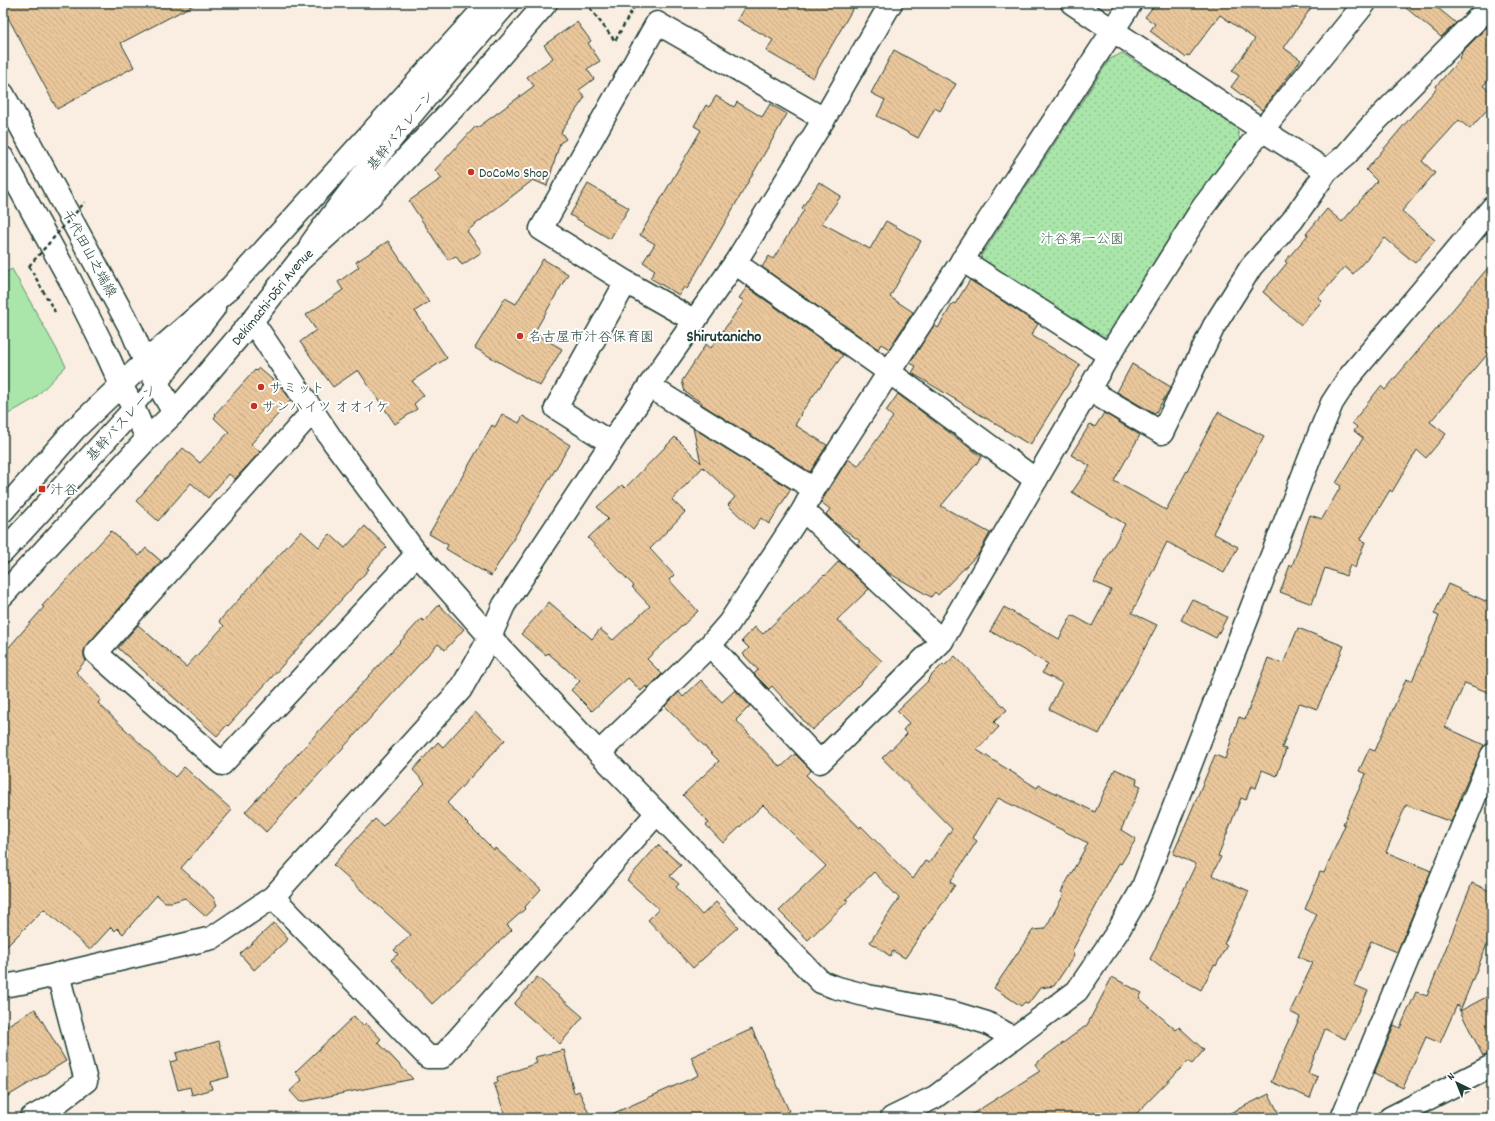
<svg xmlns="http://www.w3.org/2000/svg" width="1495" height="1121" font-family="Dekko,'Klee One',sans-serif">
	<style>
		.park { fill: url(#park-dots); stroke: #64916f }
		.pitch { fill: #aae5aa; stroke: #64916f }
		.building { fill: url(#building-back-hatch); stroke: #1f3d34 }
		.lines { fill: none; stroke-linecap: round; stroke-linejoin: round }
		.lane-casing { stroke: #1f3d34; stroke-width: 17 }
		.street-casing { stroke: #1f3d34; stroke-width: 25 }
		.secondary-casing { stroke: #1f3d34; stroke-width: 25 }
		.path { stroke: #1f3d34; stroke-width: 2.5; stroke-dasharray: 4 3; stroke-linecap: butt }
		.lane { stroke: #fff; stroke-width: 14 }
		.street { stroke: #fff; stroke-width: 22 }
		.secondary { stroke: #fff; stroke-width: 22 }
		.path-bridge { stroke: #1f3d34; stroke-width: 2.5; stroke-dasharray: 4 3; stroke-linecap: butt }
		.poi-dot { fill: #c8321e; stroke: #fff; stroke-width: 1.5 }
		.labels { text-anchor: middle; stroke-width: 4; stroke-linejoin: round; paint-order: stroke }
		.street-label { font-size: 14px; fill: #1f3d34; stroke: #fff }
		.poi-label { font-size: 14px; fill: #1f3d34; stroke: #fff; text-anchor: start }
		.park-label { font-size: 14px; fill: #3b5f4c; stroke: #fff }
		.quarter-label { font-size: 16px; font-weight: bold; fill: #1f3d34; stroke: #fff }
	</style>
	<defs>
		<pattern id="park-dots" width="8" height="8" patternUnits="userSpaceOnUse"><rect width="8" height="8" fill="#aae5aa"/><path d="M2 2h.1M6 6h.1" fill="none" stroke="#92c593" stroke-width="1.8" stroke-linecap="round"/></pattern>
		<pattern id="building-back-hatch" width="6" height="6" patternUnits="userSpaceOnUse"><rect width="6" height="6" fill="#eac69b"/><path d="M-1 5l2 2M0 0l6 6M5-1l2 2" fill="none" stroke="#c8ab86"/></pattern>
	</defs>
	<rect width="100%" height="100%" fill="#f9eee1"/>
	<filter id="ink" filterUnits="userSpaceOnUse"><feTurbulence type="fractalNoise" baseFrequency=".025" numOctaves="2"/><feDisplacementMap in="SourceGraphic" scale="8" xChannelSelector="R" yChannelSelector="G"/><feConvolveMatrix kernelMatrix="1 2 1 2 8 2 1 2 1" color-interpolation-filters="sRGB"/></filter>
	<g filter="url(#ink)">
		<polygon class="park" points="1122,53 1237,127 1240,141 1187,211 1111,334 1099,338 983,267 981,256 1110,59"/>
		<polygon class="pitch" points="12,269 66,366 34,399 3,417 3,274"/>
		<g class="building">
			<polygon points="3,3 197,3 121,43 134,67 57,109 3,8"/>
			<polygon points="747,3 856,3 813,78 766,51 773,40 737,20"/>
			<polygon points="1156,3 1314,3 1284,48 1301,60 1262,110 1231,87 1239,76 1232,71 1255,39 1220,15 1189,56 1187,55 1185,57 1150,31 1155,24 1145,17"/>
			<polygon points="1400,3 1432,3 1456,23 1441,37"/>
			<polygon points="577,22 591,41 588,43 600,61 587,69 594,79 579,90 585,97 561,132 566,139 560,143 547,186 533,180 467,231 482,252 462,265 456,256 448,260 409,201 442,178 435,170 476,126 477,128 534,86 527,77 553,58 544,45"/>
			<polygon points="1492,22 1492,76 1483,86 1492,93 1492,104 1470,129 1459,120 1422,161 1435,173 1402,211 1435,240 1415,263 1385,238 1353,274 1345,267 1318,298 1322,301 1301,325 1263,292 1287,263 1285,261 1308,235 1306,234 1327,209 1342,222 1377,181 1366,170 1404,125 1437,88 1436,86 1460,59 1459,58 1462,54 1461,53"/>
			<polygon points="894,50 956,84 940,111 935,108 918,138 877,116 885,100 871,93"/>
			<polygon points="716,96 734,107 737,102 762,117 770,104 787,114 687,289 684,287 679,295 650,278 655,270 643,262 655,244 640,235 701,130 694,126 706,105 709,107"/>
			<polygon points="819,182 841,196 822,223 870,249 886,221 921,241 890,297 913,312 889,349 881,344 878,349 762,267 769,256 773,259 804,210 802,208"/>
			<polygon points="588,184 629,208 610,239 570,215"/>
			<polygon points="388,241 429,302 415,311 447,358 412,381 424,395 414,404 417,409 395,424 358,370 333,387 300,342 316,330 306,315 343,290 338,282 359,267 356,262"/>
			<polygon points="543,259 568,274 534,333 562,349 540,386 475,348 505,298 516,304"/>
			<polygon points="1492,263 1492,349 1430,422 1446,434 1426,458 1417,450 1392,492 1390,490 1360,540 1365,542 1355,568 1350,565 1346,576 1325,568 1312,604 1280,592 1290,565 1292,566 1310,515 1322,519 1341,486 1336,483 1363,438 1354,431 1357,427 1352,423 1381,386 1385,390"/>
			<polygon points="970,280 1038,324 1031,335 1080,365 1030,445 912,373 916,366 910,363 934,325 938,328 953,303 955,304"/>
			<polygon points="747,287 843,355 800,414 801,415 795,425 827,445 810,472 701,404 702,403 685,392 682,381 706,344 711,348 744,301 739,298"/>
			<polygon points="1132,364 1171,387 1155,414 1117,392"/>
			<polygon points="259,368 283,389 291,400 251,444 260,452 235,479 229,474 208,498 191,483 158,521 136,501 183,448 200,463 229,432 214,418 216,415 215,414 255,370 256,371"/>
			<polygon points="898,394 982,457 941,506 990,533 979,553 938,595 935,592 931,597 887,572 857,544 860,541 835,523 826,514 830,509 821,502 848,459 858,466 893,417 886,411"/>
			<polygon points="1218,412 1264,436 1213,533 1238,547 1224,573 1167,542 1132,613 1157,625 1099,734 1049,709 1062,683 1042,673 1048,664 990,631 1004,607 1059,639 1072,615 1092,626 1111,590 1094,582 1125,524 1072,492 1090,466 1071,455 1090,424 1095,427 1104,413 1140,435 1114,481 1166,510"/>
			<polygon points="502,414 519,423 523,416 570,445 491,576 446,549 448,545 429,534 492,425 495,427"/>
			<polygon points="693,428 791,489 769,524 761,518 753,529 728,505 735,497 703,467 672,500 685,512 650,549 674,575 669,580 698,611 647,659 662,674 648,688 646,686 641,691 628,678 592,711 571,690 580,681 548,653 546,655 521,634 549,602 592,639 600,629 613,640 650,606 632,587 634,586 588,538 608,519 597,507 622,485 625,488 675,437 701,463"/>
			<polygon points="365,526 387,547 367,568 369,569 228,726 227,725 217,736 118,648 138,625 186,667 224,626 219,621 301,531 319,547 330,534 345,548"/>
			<polygon points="111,531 139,556 146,548 161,561 87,645 84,651 84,657 86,660 76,672 101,699 98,703 175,777 184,767 232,810 181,868 213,897 217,905 205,916 185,898 172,902 165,902 157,895 123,934 117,928 115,931 111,927 90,950 44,909 3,950 3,654 44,607 42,606"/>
			<polygon points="839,561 869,589 837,620 882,661 834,711 812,730 772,686 769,689 754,674 758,670 743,654 749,648 742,641 755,627 763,634 824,575 825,576"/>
			<polygon points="1448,584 1492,604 1492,694 1465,683 1445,727 1484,745 1460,797 1461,797 1451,822 1406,805 1386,852 1431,871 1397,952 1371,941 1354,985 1368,991 1345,1039 1325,1029 1308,1073 1318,1077 1310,1098 1271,1082 1300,1017 1290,1012 1313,963 1298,957 1317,914 1305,909 1320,872 1324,873 1345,825 1343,824 1366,774 1359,771 1369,749 1375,751 1406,679 1412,681 1439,616 1434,614"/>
			<polygon points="1192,599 1227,617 1216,638 1181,620"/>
			<polygon points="439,605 464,629 445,650 438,644 266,832 245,812 421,619 424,621"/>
			<polygon points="1298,628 1344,646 1317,709 1300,703 1299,704 1298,704 1282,748 1286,749 1277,776 1262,770 1256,788 1251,786 1246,800 1241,798 1218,856 1221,857 1212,875 1249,891 1224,944 1227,945 1216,966 1214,965 1201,990 1159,966 1150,959 1196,864 1173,854 1215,755 1225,759 1239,717 1245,719 1268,658 1283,664"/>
			<polygon points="955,656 1007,710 994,722 999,727 977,750 1037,788 1039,785 1095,812 1115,769 1137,779 1136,784 1141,786 1121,830 1136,839 1121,864 1119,863 1072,951 1074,956 1054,986 1040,988 1028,1004 1025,1002 1021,1006 994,988 1033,930 1045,929 1064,894 1061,892 1088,843 998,798 973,838 977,841 950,882 955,885 905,958 893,951 890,956 870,942 899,898 874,872 846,899 848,901 808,940 779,911 826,866 763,805 723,843 706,825 709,823 683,795 719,761 665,706 679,692 683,697 701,680 722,702 735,690 750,706 736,720 774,761 781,767 795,754 811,770 806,775 860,828 861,826 913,879 925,861 929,863 952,829 882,758 907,734 903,730 909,723 897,711 929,680 928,679 943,664 944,666"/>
			<polygon points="475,712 505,740 447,803 494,850 495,848 541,889 524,908 525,909 507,925 512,930 432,1004 391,960 398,954 394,950 411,935 333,865 375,819 383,826 425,783 413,770 438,742 443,747"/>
			<polygon points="658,845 681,865 670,876 679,884 676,887 702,915 716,902 738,927 693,968 648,920 659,909 627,880"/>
			<polygon points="1472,883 1492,892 1492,932 1460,1011 1457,1005 1440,1043 1426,1037 1403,1088 1374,1074 1394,1025 1400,1028 1416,992 1427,996"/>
			<polygon points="274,923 288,939 254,970 240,954"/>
			<polygon points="537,977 583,1017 560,1044 514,1004"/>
			<polygon points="1112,977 1142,993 1139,998 1176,1030 1179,1027 1204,1050 1192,1064 1188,1061 1132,1118 966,1118 1040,1071 1035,1064 1087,1025"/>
			<polygon points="1492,994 1492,1054 1483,1056 1460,1011"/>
			<polygon points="35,1009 66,1061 3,1099 3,1028"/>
			<polygon points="354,1016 363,1026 366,1023 381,1039 378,1042 413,1079 300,1102 290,1091 302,1080 295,1072"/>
			<polygon points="752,1029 789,1111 774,1118 603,1118 699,1075 691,1057"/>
			<polygon points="219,1041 229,1077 210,1082 212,1089 192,1095 190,1087 178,1090 170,1062 178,1060 176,1053"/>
			<polygon points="564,1050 574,1093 579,1091 591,1118 506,1118 494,1083 498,1082 497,1077 537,1063 535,1057"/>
			<polygon points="1269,1094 1281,1118 1220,1118"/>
		</g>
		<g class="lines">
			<defs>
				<polyline id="lane" points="134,409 156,383"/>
				<g id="street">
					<polyline points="1072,3 1262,130 1327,171 1346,155 1371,126 1492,4"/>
					<path d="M311,244c60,-84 128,-163 196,-241"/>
					<polyline points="962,260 1109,355"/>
					<polyline points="735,263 889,372 1036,480"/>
					<polyline points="252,321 335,444 417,554 490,637 599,753 821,982 834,987 868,996 954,1013 987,1023 1014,1038"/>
					<polyline points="695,321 626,282 541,229 657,23 824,119"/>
					<polyline points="156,383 214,308"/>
					<polyline points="649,386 814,489"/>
					<polyline points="1089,390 1162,433 1214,326 1251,267 1292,221 1327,171"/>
					<polyline points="313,411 96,653 222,764 417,554"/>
					<polyline points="611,443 556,408 626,282"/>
					<polyline points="803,510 942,641"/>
					<polyline points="3,552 134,409"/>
					<polyline points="710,645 820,762 942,641 1109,355 1203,207 1262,130 1365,3"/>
					<polyline points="599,753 710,645 729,623 803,510 814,489 889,372 1131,3"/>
					<polyline points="273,897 428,1057 442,1057 657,813"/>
					<polyline points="3,986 21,983 212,938 273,897 461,689 490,637 504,605 649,386 735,263 824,119 891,3"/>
					<polyline points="31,1118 57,1103 86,1081 58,974"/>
					<polyline points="892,1118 935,1097 1077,991 1118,931 1142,889 1318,437 1332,403 1349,377 1492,208"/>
					<polyline points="1342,1118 1492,755"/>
					<polyline points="1390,1118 1492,1066"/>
				</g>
				<g id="secondary">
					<polyline points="3,94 132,331 145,362 174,413"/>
					<polyline points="3,158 70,280 107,354 121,385 134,409 147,439"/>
					<polyline points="3,511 75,429 145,362 231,287 489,3"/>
					<path id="s1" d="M3,595l144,-156 27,-26 78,-92 47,-60 69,-62 107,-114 71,-82"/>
				</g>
			</defs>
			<use href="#lane" class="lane-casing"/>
			<use href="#street" class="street-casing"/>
			<use href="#secondary" class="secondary-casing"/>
			<g class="path">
				<polyline points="586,3 615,41 636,3"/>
				<polyline points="29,266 55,312"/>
			</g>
			<use href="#lane" class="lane"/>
			<use href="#street" class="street"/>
			<use href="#secondary" class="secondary"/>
			<polyline class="path-bridge" points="29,266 85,202"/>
		</g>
	</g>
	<g class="poi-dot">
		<circle cx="471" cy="172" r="4"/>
		<circle cx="520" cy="336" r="4"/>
		<circle cx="261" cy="387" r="4"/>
		<circle cx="254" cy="406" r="4"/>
		<rect x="38" y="485" width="8" height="8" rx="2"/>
	</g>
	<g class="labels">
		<g class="street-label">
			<text transform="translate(400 130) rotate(-51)" y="5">基幹バスレーン</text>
			<text transform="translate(90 253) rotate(61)" y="5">千代田山之端線</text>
			<text dy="5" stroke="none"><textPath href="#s1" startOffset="402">Dekimachi-Dōri Avenue</textPath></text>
			<text transform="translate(121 422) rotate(-48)" y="5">基幹バスレーン</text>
		</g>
		<g class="poi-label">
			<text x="479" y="177">DoCoMo Shop</text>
			<text x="528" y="341">名古屋市汁谷保育園</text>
			<text x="269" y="392">サミット</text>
			<text x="262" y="411">サンハイツ オオイケ</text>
			<text x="50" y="494">汁谷</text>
		</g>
		<g class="park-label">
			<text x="1082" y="243">汁谷第一公園</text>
		</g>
		<g class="quarter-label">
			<text x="724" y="341">Shirutanicho</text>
		</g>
	</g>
	<rect width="1495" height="1121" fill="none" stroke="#fff" stroke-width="16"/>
	<rect x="8" y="8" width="1479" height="1105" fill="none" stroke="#1f3d34" stroke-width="1.5" filter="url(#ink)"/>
	<g transform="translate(1457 1083) rotate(317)" stroke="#ffffff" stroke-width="3" paint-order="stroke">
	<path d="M0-3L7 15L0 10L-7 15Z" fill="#1f3d34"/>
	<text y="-6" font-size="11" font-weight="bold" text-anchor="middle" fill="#1f3d34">N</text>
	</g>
</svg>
